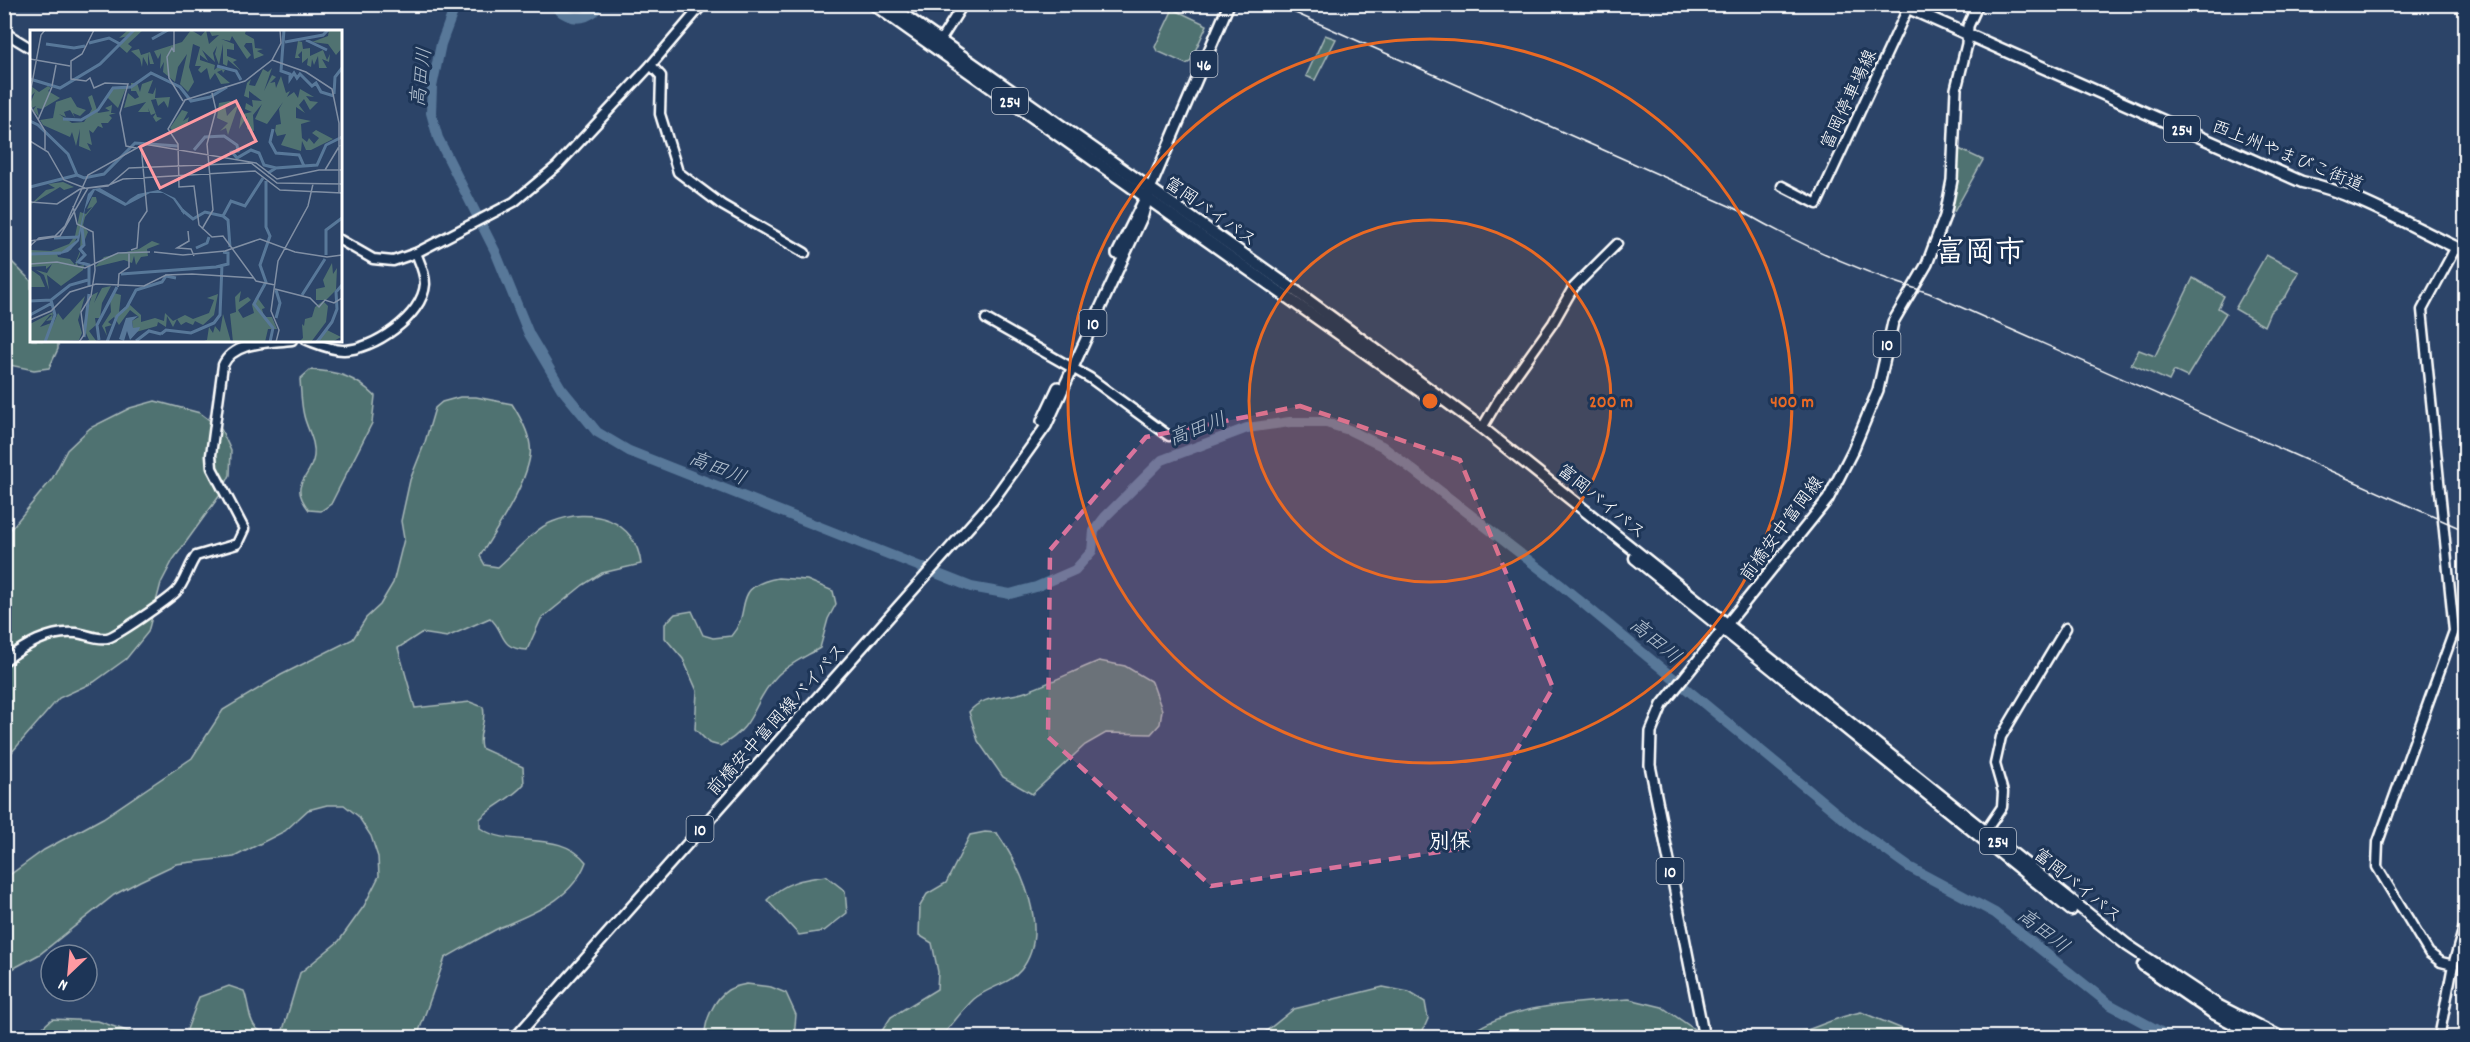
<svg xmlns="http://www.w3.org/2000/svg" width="2470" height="1042" font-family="Dekko,'Klee One',sans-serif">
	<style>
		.green { fill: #507271; stroke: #a8b8b8; stroke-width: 1.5 }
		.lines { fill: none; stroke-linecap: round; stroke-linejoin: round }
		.river { stroke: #587899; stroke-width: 10 }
		.secondary-casing { stroke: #fff; stroke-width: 13 }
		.primary-casing { stroke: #fff; stroke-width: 14 }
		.highway-casing { stroke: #fff; stroke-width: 15 }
		.secondary { stroke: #1d3557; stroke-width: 8 }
		.primary { stroke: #1d3557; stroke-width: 9 }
		.highway { stroke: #1d3557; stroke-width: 10 }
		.rail { stroke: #fff; stroke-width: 1.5 }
		.marked { fill: #da749d; fill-opacity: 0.2; stroke: #da749d; stroke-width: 4.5; stroke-dasharray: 12 8; stroke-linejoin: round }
		.ring { fill: none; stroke: #ea6a24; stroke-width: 3 }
		.labels { text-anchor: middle; stroke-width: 6; stroke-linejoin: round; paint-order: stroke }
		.shield { fill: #1d3557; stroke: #bbc2cd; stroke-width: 1.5 }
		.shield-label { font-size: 16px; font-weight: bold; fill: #fff }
		.street-label { font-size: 18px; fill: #fff; stroke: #1d3557 }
		.water-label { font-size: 20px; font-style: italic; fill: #b4c2d1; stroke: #1d3557 }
		.quarter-label { font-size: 21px; font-weight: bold; fill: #fff; stroke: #1d3557 }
		.town-label { font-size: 30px; font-weight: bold; fill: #fff; stroke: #1d3557 }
		.inset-river { fill: none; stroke: #587899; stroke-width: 3 }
		.inset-road { fill: none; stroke: #808fa4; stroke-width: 1.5 }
		.view { fill: #ff9aa2; fill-opacity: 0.15; stroke: #ff9aa2; stroke-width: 3 }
		.inset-edge { fill: none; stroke: #fff; stroke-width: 3 }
		.centre { fill: #ea6a24; stroke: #1d3557; stroke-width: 3 }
		.ring-label { font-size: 18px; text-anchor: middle; font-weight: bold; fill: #ea6a24; stroke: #1d3557; stroke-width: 6; stroke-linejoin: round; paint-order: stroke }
	</style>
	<rect width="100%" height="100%" fill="#2c4468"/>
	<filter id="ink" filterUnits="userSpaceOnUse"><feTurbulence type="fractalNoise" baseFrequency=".0167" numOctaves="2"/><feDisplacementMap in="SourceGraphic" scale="12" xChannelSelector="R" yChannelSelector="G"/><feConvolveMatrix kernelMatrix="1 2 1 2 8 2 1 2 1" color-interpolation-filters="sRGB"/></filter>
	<g filter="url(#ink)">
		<g class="green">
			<polygon points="1173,9 1207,25 1190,62 1186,64 1157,51 1155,47"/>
			<polygon points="1325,35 1336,39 1315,80 1306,76"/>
			<polygon points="1959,149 1983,160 1954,212 1950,209"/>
			<polygon points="4,254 31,281 32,340 58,341 58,349 49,368 34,370 10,365 5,376"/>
			<polygon points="2266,255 2299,272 2286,296 2270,312 2264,326 2235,309"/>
			<polygon points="2193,278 2224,296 2218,308 2226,313 2187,377 2174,371 2169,381 2131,364 2139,350 2155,356"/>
			<path d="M310,370c27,1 46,7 65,26l-3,27 -41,81 -10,7 -12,-1c-22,-28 2,-30 5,-54 2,-14 -7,-27 -10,-40 -3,-12 -3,-25 -4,-37z"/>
			<path d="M460,397h16l36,7c9,14 21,35 18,52 -5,31 -33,73 -50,100l5,9 13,2c14,-12 37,-39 54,-45 38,-16 84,-3 89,42l-39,9 -19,12 -42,34 -14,31c-29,-1 -21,-18 -37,-32l-43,19 -26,-4 -23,15 17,60 55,-6 13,5c4,15 -6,26 -2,41l42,19 1,17c-12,15 -31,21 -44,35v9c31,21 80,1 106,34 -15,39 -52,50 -87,66 -18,9 -36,20 -54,30l-28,79h-239l7,-2 14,-38 30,-11 15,5c8,19 1,51 39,39l17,-57 39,-32 25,-35 15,-30 -1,-19 -7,-21 -13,-20 -14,-11h-17l-19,5 -23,21 -51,26 -58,7 -36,17 -26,14 -74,59 -35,19 -1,-90 3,-6 37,-27 59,-32 89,-60 31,-48 58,-35 72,-36 13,-21 14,-13 13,-22 11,-44 -3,-18 9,-41 15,-38 10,-34 7,-6z"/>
			<polygon points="155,401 200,413 221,429 231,451 230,475 220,495 173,560 161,583 148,632 126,659 94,682 59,698 5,760 5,536 52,479 67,450 90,428 130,408"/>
			<path d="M778,578l29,2 26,11 3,13 -8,15 -8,29c-15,9 -33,17 -44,29 -25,26 -18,49 -56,69l-11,-3 -14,-14 2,-38 -14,-32 -18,-21v-14l10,-10 17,-3 11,24 10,3 18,-2c23,-26 -2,-49 47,-58z"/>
			<path d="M1099,661l26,5 27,16 10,28 -2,14 -9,10 -45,-1 -21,12 -53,49 -29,-17 -25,-36 -9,-29c15,-18 36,-13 56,-20 25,-9 49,-21 74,-31z"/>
			<path d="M985,832l12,1c24,35 55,98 24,137 -11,14 -33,17 -47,29 -12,11 -22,26 -33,38h-63l13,-20 46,-28 1,-17 -6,-29 -13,-8 1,-29 7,-12 19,-11 24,-48z"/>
			<path d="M826,876l19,15 2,22 -23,18 -25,4 -32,-35c18,-18 35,-21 59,-24z"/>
			<path d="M747,984l24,3 15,6 10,22 -2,22h-89c-1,-15 9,-38 23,-47 5,-3 13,-5 19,-6z"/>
			<polygon points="1383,987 1409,992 1425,1002 1428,1019 1420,1037 1259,1037 1294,1009"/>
			<path d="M1629,999l33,8 32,22 2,8h-230c39,-33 113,-34 163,-38z"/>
			<path d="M1861,1012l61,25h-141c28,-4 52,-20 80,-25z"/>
			<polygon points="52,1019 98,1021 144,1037 45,1037 43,1027"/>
		</g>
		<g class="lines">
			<g class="river">
				<polyline points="456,4 441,44 432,87 431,113 438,138 495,251 529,334 561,388 597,432 629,451 971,587 1010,594 1036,587 1075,570 1092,551 1094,531 1105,517 1162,460 1247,428 1290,422 1323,422 1349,430 1382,446 1562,586 1856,829 1909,867 1995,913 2109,1004 2172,1038"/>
				<path d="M553,4c12,15 28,18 42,7l1,-7"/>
			</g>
			<defs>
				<g id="secondary">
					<polyline points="4,32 32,49"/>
					<polyline points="940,41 962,6"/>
					<polyline points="651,65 661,76 660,114 678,172 722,205 805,253"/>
					<polyline points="1782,186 1817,204 1908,8"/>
					<polyline points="340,240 373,259 393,261 416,253 514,202 557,166 651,65 703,4"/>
					<polyline points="986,319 1090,378 1169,436"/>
					<path d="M307,340c11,4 24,10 36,10 29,1 80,-34 82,-66 0,-11 -5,-21 -9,-31"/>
					<polyline points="1482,428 1499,399 1553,323 1573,288 1617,244"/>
					<path d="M4,661c20,-15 45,-31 72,-28 10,1 21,7 31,5 8,-1 61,-38 69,-46 9,-9 12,-25 20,-36l41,-12 7,-15 -32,-61 -1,-13 12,-90c11,-24 46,-22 69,-25"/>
					<polyline points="1983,835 2002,807 2003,792 1995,764 2001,737 2066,628"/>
					<polyline points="2453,965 2441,962 2429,953 2377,867 2378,842 2454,631 2422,310 2456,247"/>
					<polyline points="2464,1012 2466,1014"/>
					<polyline points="2439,1038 2453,965 2466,920"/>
				</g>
				<g id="primary">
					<polyline points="1117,254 1143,202"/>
					<polyline points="1042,421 1058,387"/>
					<polyline points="515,1038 993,500 1046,426 1143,215 1150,189 1229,4"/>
					<polyline points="1704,1038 1650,765 1651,732 1662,705 1828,499 1853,450 1878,390 1893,322 1927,264 1945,216 1952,180 1956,89 1967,44 1968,26 1978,4"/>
				</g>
				<g id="highway">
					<polyline points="873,4 1431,399"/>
					<polyline points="888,4 1297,292 1482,428 2127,945 2219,1006 2282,1038"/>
					<path d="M1899,4l403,178c54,10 113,47 164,70"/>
					<polyline points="1635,558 2071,910"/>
					<polyline points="2143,965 2213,1013 2262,1038"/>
				</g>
			</defs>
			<use href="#secondary" class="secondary-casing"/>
			<use href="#primary" class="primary-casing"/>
			<use href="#highway" class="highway-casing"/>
			<use href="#secondary" class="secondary"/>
			<use href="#primary" class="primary"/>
			<use href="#highway" class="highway"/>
			<path class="rail" d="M1275,4l468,208c59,34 121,61 186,81l537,238"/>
		</g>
	</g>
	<path class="marked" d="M1300,406l160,54 93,228 -95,161 -247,37 -163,-149 2,-187 96,-113z"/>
	<circle cx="1430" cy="401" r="181" fill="#ea6a24" fill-opacity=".12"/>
	<g class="ring">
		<circle cx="1430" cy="401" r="181"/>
		<circle cx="1430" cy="401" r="362"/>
	</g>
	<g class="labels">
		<g class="shield">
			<rect x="1190.5" y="51" width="27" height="26" rx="4.5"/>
			<rect x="992" y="88" width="36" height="26" rx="4.5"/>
			<rect x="2164" y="116" width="36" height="26" rx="4.5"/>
			<rect x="1079.5" y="310" width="27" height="26" rx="4.5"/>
			<rect x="1873.5" y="331" width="27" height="26" rx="4.5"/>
			<rect x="686.5" y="816" width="27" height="26" rx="4.5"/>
			<rect x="1980" y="828" width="36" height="26" rx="4.5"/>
			<rect x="1656.5" y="858" width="27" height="26" rx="4.5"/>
		</g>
		<g class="shield-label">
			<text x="1204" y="70">46</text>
			<text x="1010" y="107">254</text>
			<text x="2182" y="135">254</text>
			<text x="1093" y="329">10</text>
			<text x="1887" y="350">10</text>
			<text x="700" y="835">10</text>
			<text x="1998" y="847">254</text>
			<text x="1670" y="877">10</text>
		</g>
		<g class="street-label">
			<text transform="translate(1848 99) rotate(-65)" y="6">富岡停車場線</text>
			<text transform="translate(2288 155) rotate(22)" y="6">西上州やまびこ街道</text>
			<text transform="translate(1211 211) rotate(35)" y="6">富岡バイパス</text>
			<text transform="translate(1602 501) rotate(39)" y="6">富岡バイパス</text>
			<text transform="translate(1781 528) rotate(-53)" y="6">前橋安中富岡線</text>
			<text transform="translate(776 719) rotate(-48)" y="6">前橋安中富岡線バイパス</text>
			<text transform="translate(2078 885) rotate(39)" y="6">富岡バイパス</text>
		</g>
		<g class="water-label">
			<text transform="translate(420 77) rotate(-83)" y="7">高田川</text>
			<text transform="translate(1197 428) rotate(-21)" y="7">高田川</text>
			<text transform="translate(718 467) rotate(22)" y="7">高田川</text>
			<text transform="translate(1656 640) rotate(40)" y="7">高田川</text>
			<text transform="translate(2044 930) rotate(38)" y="7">高田川</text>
		</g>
		<g class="quarter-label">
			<text x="1450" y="848">別保</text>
		</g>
		<g class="town-label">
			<text x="1980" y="261">富岡市</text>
		</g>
	</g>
	<g transform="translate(30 30)">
		<rect width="312" height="312" fill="#2c4468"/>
		<path d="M98,0h15l-15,14 4,3 -5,6 -8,-7 10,-10 -10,2zM161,0l10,6 5,-6 3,14 10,-9 -7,1 -3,-6h37l-1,4 9,5 1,9 8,1 -6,2 7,4 -10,4 -2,-16h-6l-2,3 7,9 -4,4 -15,-23 -2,5 -9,-2 13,5v6l-7,-1v7l10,4 -4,2 8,9 -13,-11 -1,6 -4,-2v-20l-4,21 -4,-11 2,-8 -4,7 2,9 -13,-12 6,11 -8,-6v5l15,5 -1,5 4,-3 7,3 -2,3 -1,-3 -5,2 13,11 -9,1 -6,-11 -5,7 -3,-12 -6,5 -3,-3 3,-4h-6l5,-19 -7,-3 -4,23 5,15 -6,10 -8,-8 7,-30 -9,13 -3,15 -12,-10 1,-10 -4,7 1,-16 -3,6 -4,-8 28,-9zM299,0h13v18l-6,7 -8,-11 -16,-2 16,-6zM268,11l4,1 1,7 7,-1v8l13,-6 4,10 3,-6 -1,8 -7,-3 5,9h-8l-1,-12 -4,9 -2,-6 -1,8 -4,-2 1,-7 -6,5v-12l-4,4 2,3h-5zM109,19l2,6 9,-3 4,12h-4l-2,-11v13l-5,-9 -1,10 -2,-8 -9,-8zM242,38l-8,23 8,-16 4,2 -6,6 5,-1 1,6 5,-12 5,17 4,-2 -3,6 7,-5 4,6 2,-9 14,8 -8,-1 4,5 8,1 -8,8 -6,-11 -5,6 6,8 -9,-6v11l15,3 -10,3 1,14 5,4 2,-4 5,6 5,-6 -7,-5 4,-3 17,9 -22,11h-5l-4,-9 -1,10 -20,-6 5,-11 -9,2 -2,-5 1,-6 5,-1 -2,-15 4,-7 -16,22 -12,-5 7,-15 -9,11 1,16 -7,-2v-13l-8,13 3,-19 1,4 9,-2 -7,-3 1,-6 7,4 -1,-7 10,1 -13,-10v7l-5,-2 3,-13 4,-4 -2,6 6,1 8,-17 5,3zM123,50l-5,13 5,1 3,-7 -1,11 15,-1 -2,11 -4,-7 -6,5 -2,-7 -5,1 6,17 5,1 -6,4 -3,-5 3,-4 -5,2 -3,-7 1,4h-11l8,-10 -22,6 4,-15 7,6 4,-2 -3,-6h-5v-8h6l3,9 2,-8zM1,56l8,6 9,-6 3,2 -3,3 12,7 -18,11 -5,-1 2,9 -6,-7 3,-4 -4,2 -2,-4 5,-12 -5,5zM93,56l3,2 -8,20 -11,-11 6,-8zM62,65l6,18 12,-2 -5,-3 7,-3 -1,8h5l-7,2 3,3 -4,5h-7l2,5 -5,-2 -5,7 -4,-3 3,15 -5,-2 4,8 -12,-5 1,-17 -4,17 -4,-14 -2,5 -27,-12 -3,-5 13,-2 3,-16 15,-5 6,10 9,3 -6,6 -7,-3 2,5 -5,-8 -6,2 2,5 -7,-3 13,9 12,-1 8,-13 -4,-12zM200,71l5,1 -10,4 2,10 12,-13 -11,32 -2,-7 -6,3 8,-8 -11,-5 2,-15zM152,80l6,2 -5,9 6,-4 -2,8 -13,8 -4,-5zM33,152l11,5 -10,3 -4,-3 -30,18 16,-15 9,-2 -7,-4zM62,167h4l1,5 -12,15 -2,8 5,7 -12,29 2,5 6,-1 -1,5 -22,16 -14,-11 2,15 -5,-15 -8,-5 11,3 5,-9 -6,5v-3l-16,1v-17l21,1 18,-7 6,-8 5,-24 6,2 6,-7 -5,2zM51,199l-1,25 -5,11 -5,-6 -12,-2 -1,-3 14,-4zM122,211l8,3 -13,5 1,7 -7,1 -5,8 -2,-9 -2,7 -8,-3 -29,7 9,-10 35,-8zM302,233l1,11 4,-6 -1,22 -10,10h-10v-11l9,-2 -2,-7zM0,239l10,7 5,11h-14l-1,9zM81,256l-9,17 -2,15h-5l1,7 -7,6 8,11h-12l4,-2 -6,-14 9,-31 6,-3 -4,11 8,-15zM211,261l-2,11 9,-5 3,3 -13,10 5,8 11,-5 -2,-8 5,-8 8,11 -3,1 2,8h8l5,12h-9l-3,13h-32l-3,-28 6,-2 -1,-15zM84,263l7,2 -2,17 10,-8 12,11v7l14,-4 9,3 1,-8 8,8 12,-6 8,4 16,-6 5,-13 -7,-2 11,-4 -4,21 -11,10 -8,-4 -2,4 -7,-3 -5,3 -4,-6 -4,8 -6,-11 -1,11 -8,-5 -1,4 -21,6 3,-4h-6l-1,-7 7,-4 -9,-7 -11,15 -5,-8 -6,5 4,3 -7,2 2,9 -5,-10 9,-14 -1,-15zM55,266l-7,24 4,13 -3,7 -49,2v-18l23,-12 -1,8 -6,1 6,-6h-2l-10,12 14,-5 4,-9 5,7zM293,271l5,5 -2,16 -15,20h-12l4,-4 -1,-14 2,2 1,-7 7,-2 3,-10zM193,284l8,28h-30l6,-2 2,-13 4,6 2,-7 5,6zM297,300l14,7 -9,5h-18z" fill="#507271" fill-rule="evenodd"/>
		<path d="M70,158l26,15 4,-4 8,-5 20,-4 17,8 9,12v5l-11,-16 -10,-6h-13l-25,13 -30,-16 -10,19 -6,32 -11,11 -11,3 20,-15 11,-46 5,-5zM108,286l-6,5 1,7 7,-1 -1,3 -9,10 -3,-9 -3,10 -5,-2 7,-21z" fill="#587899"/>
		<path class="inset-river" d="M254,0l-3,41 9,3v5l4,-6 3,5 3,-4 12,12 4,-3 5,9 13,4M122,9l16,-9M276,10l21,10M255,12l38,-7 5,-5M59,13l20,-5 11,6M16,14l28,4 11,-2M187,36l19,5 5,9M0,49l30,9 40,-24 34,-34M304,64l1,-17 7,-9M33,89l18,1 17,-10 15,-22 18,-1 20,-14 29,14 11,14 19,-4 17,-10M0,91l8,4 30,29 9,21 7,3 20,-4 31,-31 43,3M243,99l-3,13 6,11 23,2 5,11M164,120l11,-13 19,-1 13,9 1,6 -6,1 5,6 14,-8 8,3 5,12 12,3M238,143l8,-5 41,-3 9,-20 16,-8M236,151v46l4,9 -10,29 6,17 -12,22 19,24 -3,14M0,157l47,-12M152,180l11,9 12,-7 18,4M193,186l5,4 2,27M193,186l8,-15 14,5 18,-28M52,198l2,17 -4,4 5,6 -7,7 11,3v22M24,208l25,-1M166,218l11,-5 2,-6M0,224l31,-1M296,225v-25l16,-12M91,244l95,-7 12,-3v-11l-5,-1M272,265l23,-36M0,271l21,-1M97,277l9,-17 26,-8 4,-6 10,2M0,285l22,-12M246,288l4,-15 -4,-13M131,304l5,-4 25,3 23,-10 6,-8 2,-51M54,307l5,-43M69,310l-2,-15 20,-38M106,311l13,-10 12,3M15,312l10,-27 -4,-15 19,-15 18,-5M77,312l10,-26 10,-9M287,312l15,-20 5,-13 -1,-17 6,-7"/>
		<path class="inset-road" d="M64,0l-12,24 -11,7v18l15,2 4,-3 4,10 11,-5 23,1 -8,29 6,33 10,2M144,0v22l-2,-4 -5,9 2,21 14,23M0,29l40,7M242,30l34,12 26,17 7,34v70M22,56l4,-21M0,64l11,-59 4,-5M0,76l15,25v19M8,90l14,-33M0,111l18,11 16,28 21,8M295,140l15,-25M50,159l29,-4 14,-6 132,-8 25,19 62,3M0,172l27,2 23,-15M43,176l4,18 16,8 2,38 -4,26 -10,16 3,23 -5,7M172,199l11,-19 -6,-66 9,-34 -4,-17M158,201l1,10 -12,7 14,1 3,7M0,211l30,-5 28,-48 20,-2 21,-18 122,-5 26,20 65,1M0,216l9,-8 16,-2 10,-10 23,-51 56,-31 112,19 21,16 42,-9h23M101,220l6,-2 2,-25 8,-12 -6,-66M124,222l29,3 42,-4 35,-12 35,13 32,5 15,-2M0,234l27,-2 28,6 33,-15 32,-1M245,255l-19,-4 -33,-45 -11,1 -13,-12 -5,-39 -15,1 -1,-43 -10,-15 17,-29 60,-19 27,-21 9,-17 -1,-13M88,257l1,-13 10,-7v-14M245,259l35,9 9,9 6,-7 9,3 8,-5M0,290l21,-9 19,-19 26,-8 48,2 22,-11 26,-1 62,4M246,312l3,-12 -8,-19 7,-50 30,-55 5,-22"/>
		<path class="view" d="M206,71l20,40 -96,47 -20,-41z"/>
		<rect width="312" height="312" class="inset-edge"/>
	</g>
	<circle cx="1430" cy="401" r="9" class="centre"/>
	<g class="ring-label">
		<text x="1611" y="407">200 m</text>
		<text x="1792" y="407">400 m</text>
	</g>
	<rect width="2470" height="1042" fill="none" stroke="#1d3557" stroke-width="24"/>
	<rect x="12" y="12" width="2446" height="1018" fill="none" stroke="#fff" stroke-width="2" filter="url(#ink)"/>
	<g transform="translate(69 973) rotate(206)"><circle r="28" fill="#1d3557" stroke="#77869a" stroke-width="1.5"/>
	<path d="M0-4.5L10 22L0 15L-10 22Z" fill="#ff9aa2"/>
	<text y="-9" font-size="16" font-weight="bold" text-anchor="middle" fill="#ffffff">N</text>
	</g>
</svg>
